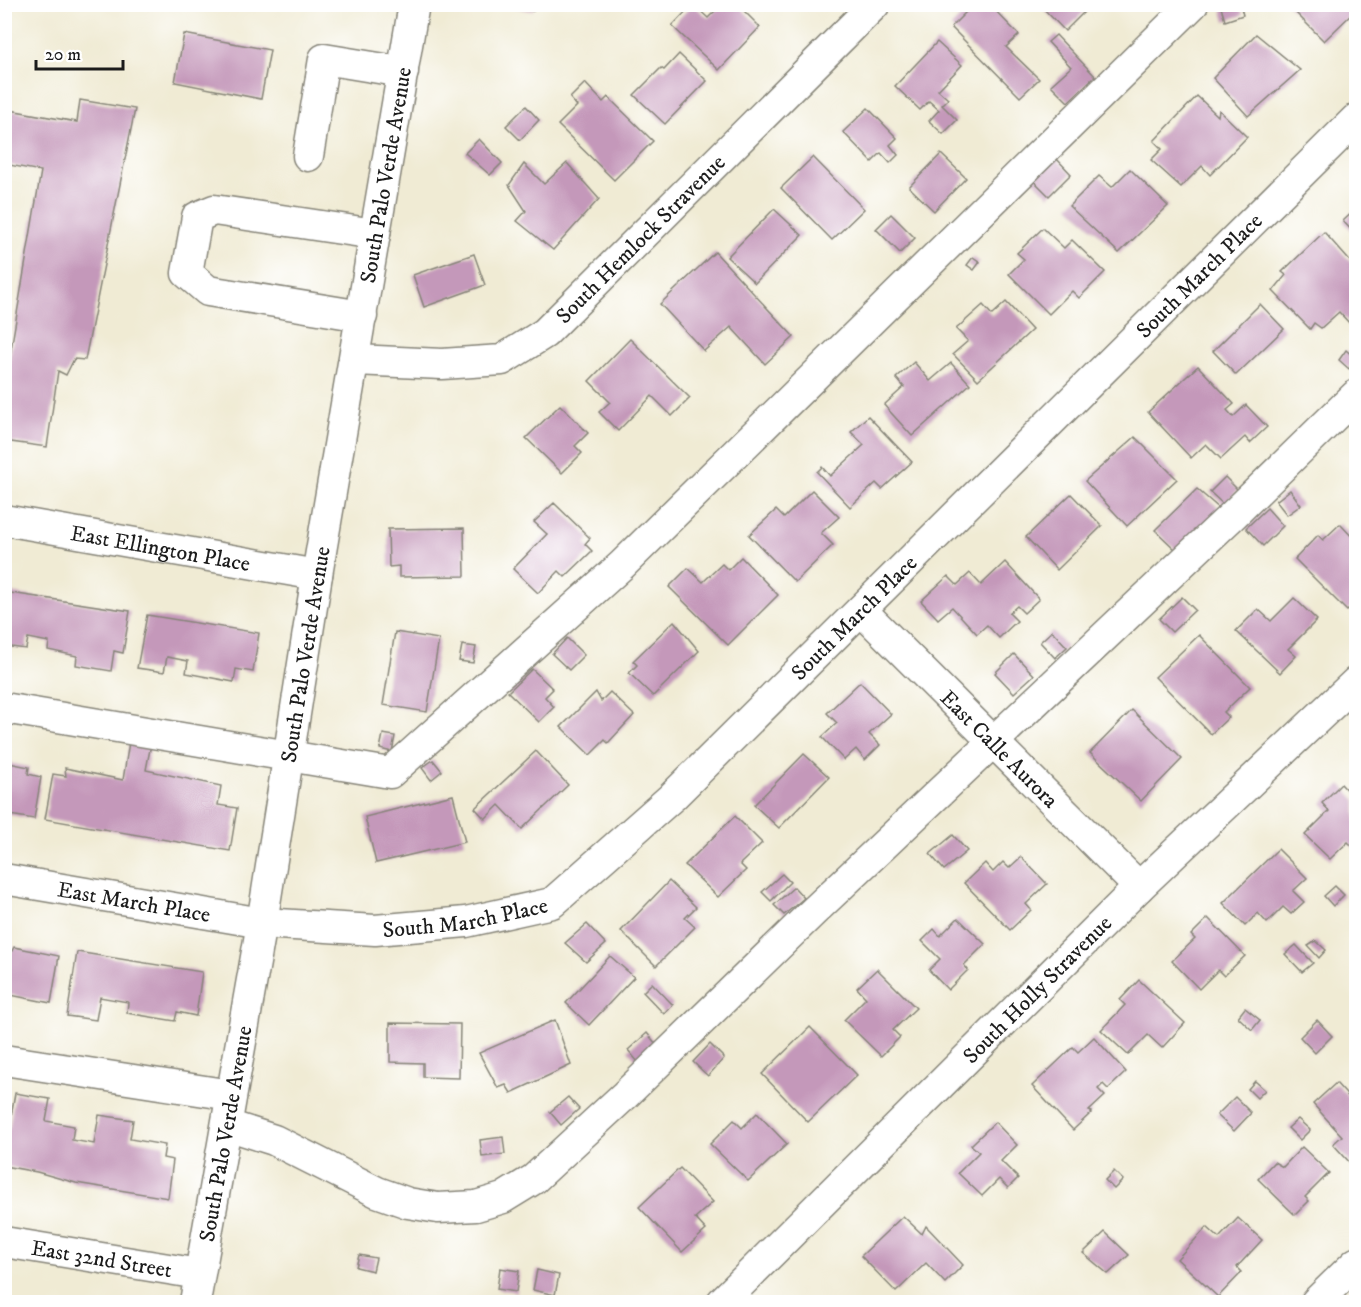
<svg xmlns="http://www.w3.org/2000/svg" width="1361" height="1307" font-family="'IM FELL DW Pica',serif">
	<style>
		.building { fill: #c498ba }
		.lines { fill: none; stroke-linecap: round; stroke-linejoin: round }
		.minor-casing { stroke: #868478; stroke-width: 33 }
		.minor { stroke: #fff; stroke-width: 30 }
		.labels { text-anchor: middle; stroke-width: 6; stroke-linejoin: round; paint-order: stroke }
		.street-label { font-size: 22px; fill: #1c1c1c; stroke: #fff }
	</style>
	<rect width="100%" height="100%" fill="#fff"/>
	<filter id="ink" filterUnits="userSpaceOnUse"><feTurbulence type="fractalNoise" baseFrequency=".0167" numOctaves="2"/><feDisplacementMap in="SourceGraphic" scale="12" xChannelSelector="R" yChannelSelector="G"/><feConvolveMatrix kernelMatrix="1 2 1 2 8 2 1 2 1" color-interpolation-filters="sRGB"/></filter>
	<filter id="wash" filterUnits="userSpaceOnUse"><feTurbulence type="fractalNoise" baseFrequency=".008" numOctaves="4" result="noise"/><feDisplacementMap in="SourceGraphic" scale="24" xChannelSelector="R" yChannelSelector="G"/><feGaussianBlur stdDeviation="1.35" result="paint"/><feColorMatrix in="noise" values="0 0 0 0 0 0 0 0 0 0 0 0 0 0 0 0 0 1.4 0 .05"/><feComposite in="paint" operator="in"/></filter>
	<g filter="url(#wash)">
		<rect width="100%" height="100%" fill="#f0ebd4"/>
		<g id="blocks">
			<g class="building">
				<polygon points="497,4 534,4 533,11"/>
				<polygon points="693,4 708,18 722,4 737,4 760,27 719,70 672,26"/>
				<polygon points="974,4 989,4 1019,35 1006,47 1039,79 1020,97 951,27"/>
				<polygon points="1039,4 1092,4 1065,31"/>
				<polygon points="1220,4 1240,4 1243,15 1225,21"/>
				<polygon points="1287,4 1356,4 1356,10 1324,41"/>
				<polygon points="184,34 270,50 261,99 175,82"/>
				<polygon points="1256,34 1300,70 1248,116 1213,78"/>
				<polygon points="1056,35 1095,76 1068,102 1051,85 1071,67 1048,42"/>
				<polygon points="937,42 962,65 938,90 948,99 942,105 957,120 943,134 929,121 939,110 929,101 920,110 895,86"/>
				<polygon points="679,54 707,81 665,124 634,95 661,68 664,70"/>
				<polygon points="585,83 603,102 608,97 653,141 614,180 558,125 577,106 570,98"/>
				<polygon points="1197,96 1218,116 1219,110 1247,137 1210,175 1202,166 1181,187 1151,160 1162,149 1154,141"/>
				<polygon points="80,100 135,109 85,360 74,359 66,375 58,371 47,447 4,441 4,366 8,367 41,171 4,164 4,109 77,122"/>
				<polygon points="526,106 539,120 520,140 506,126"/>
				<polygon points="868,108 897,138 890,145 898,155 890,163 881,153 872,162 843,132"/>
				<polygon points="479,139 502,163 490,175 465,153"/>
				<polygon points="941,154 966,178 934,211 909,187"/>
				<polygon points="813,157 864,209 832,240 781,188"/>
				<polygon points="1055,157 1071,174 1049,196 1032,179"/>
				<polygon points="567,163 599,199 553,250 517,221 526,211 509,185 524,164 544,184"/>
				<polygon points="1130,169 1168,206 1119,253 1069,206 1099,176 1112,187"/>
				<polygon points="774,209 802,235 755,283 727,257"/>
				<polygon points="1356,209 1356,235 1343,221"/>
				<polygon points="891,214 915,238 900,253 876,229"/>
				<polygon points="1043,228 1064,248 1072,240 1105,272 1079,298 1072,291 1049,314 1009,274 1024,259 1017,253"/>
				<polygon points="1324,232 1356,268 1356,321 1352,326 1339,312 1321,328 1314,323 1310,329 1273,291 1286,275 1282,272"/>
				<polygon points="715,252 794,337 765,364 731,327 704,351 660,304"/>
				<polygon points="474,254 485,285 424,307 413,275"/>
				<polygon points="973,257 980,262 974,270 967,265"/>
				<polygon points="1006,302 1032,330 978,380 953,354 968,341 956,329 983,305 992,315"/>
				<polygon points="1260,304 1284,329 1236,375 1213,351"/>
				<polygon points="630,339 690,398 672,416 652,396 618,431 599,412 610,402 589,381"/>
				<polygon points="1346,350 1356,359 1349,369 1339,360"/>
				<polygon points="914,362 930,381 951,363 970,384 912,436 884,405 904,387 896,378"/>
				<polygon points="1198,366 1234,404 1227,410 1233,417 1246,405 1267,427 1250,443 1245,437 1221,459 1206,444 1191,458 1148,412"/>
				<polygon points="560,405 588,433 575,446 582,453 562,473 526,438"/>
				<polygon points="868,416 912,462 882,489 876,483 850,507 817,472 822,467 830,476 864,445 851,432"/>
				<polygon points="1135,437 1177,479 1127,526 1085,481"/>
				<polygon points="1225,477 1238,490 1224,505 1210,492"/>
				<polygon points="1197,489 1221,510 1177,551 1155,530"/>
				<polygon points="812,490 839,517 821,533 833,545 795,582 749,535 776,510 784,518"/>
				<polygon points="1290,490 1301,505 1287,515 1276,501"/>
				<polygon points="1071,494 1102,526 1057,570 1026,537"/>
				<polygon points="554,503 590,538 585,544 592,551 565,577 559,571 538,593 513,569 547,534 534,522"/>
				<polygon points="1267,508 1283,526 1263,546 1246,528"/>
				<polygon points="1340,524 1356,541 1356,602 1347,611 1295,559 1318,535 1323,540"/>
				<polygon points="464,528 465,576 399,577 399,566 389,567 388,529"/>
				<polygon points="741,557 778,595 728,645 669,587 688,568 703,582 722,564 728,570"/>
				<polygon points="1005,562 1039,599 1024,613 1017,606 1009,613 1017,621 999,638 987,625 977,634 952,607 938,619 921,601 948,576 957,585 970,573 981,585"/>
				<polygon points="4,592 130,611 123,653 114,651 111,671 76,665 77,656 48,650 49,642 28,638 26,649 4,646"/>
				<polygon points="1182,597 1195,610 1172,632 1159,619"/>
				<polygon points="1294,598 1317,620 1288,649 1296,656 1280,673 1236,631 1258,609 1271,621"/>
				<polygon points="147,615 259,633 253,672 236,669 234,682 186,673 188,661 167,657 164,672 137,668"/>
				<polygon points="674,621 699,651 653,696 629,673 637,665 633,661"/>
				<polygon points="1052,631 1067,647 1055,658 1040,642"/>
				<polygon points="395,632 439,639 427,712 383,705"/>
				<polygon points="1199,635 1250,687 1224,712 1229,717 1211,734 1155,677"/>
				<polygon points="567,638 584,655 569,670 552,654"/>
				<polygon points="462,645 476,647 473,663 459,661"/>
				<polygon points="1014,654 1034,675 1014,693 995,673"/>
				<polygon points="532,669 553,689 545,697 554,707 539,722 508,692"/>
				<polygon points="860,682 891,714 869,734 880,745 865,760 856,749 844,760 822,737 837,723 827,713"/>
				<polygon points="596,692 601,701 610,692 634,715 608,743 605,740 590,755 561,727"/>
				<polygon points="1132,710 1182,759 1141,801 1090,753"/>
				<polygon points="383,734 395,736 392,752 380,749"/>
				<polygon points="129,742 151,744 146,770 221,786 218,805 237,808 230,851 45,819 53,774 66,776 65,768 123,780"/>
				<polygon points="536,751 568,785 522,829 499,805 485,819 475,808"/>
				<polygon points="804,754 829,777 779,828 754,805"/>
				<polygon points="433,760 442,771 431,780 422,768"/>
				<polygon points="4,762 29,767 28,774 41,777 34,819 4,814"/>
				<polygon points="1341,784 1356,800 1356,850 1348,842 1330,859 1305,835 1329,811 1322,803"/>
				<polygon points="453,795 465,842 376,863 365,817"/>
				<polygon points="735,816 762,843 740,864 746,870 718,897 685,865"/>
				<polygon points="953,835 967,851 944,870 930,854"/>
				<polygon points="1278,849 1307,878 1293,891 1304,902 1291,914 1283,907 1267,923 1258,913 1245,926 1223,903"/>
				<polygon points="1021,857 1047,884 1026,904 1031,910 1010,930 964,883 985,863 993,872 1003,862 1009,868"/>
				<polygon points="782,874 790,882 771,901 762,892"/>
				<polygon points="669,881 696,907 685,918 695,927 656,966 621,931"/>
				<polygon points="1335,886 1344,895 1333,906 1324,896"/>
				<polygon points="794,887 804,898 784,915 774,905"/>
				<polygon points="958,918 985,944 964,965 968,970 948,990 929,970 940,959 922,941 934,929 940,936"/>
				<polygon points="1208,918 1245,956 1224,976 1218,970 1199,989 1172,961 1195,939 1191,935"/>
				<polygon points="587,924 606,944 586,962 565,943"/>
				<polygon points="1316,941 1326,950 1319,958 1308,946"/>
				<polygon points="1296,945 1313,963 1302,972 1285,954"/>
				<polygon points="14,947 59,956 51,1003 5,994 4,950 12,951"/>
				<polygon points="77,952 202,972 196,1016 177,1012 175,1021 127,1013 128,1002 100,997 96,1020 67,1016"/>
				<polygon points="610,956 634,977 589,1025 566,1003"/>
				<polygon points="877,969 916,1008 893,1030 900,1037 881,1056 844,1020 866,998 857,988"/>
				<polygon points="1139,980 1185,1023 1162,1048 1148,1035 1128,1055 1101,1030 1125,1005 1120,1000"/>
				<polygon points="652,983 673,1005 664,1014 643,992"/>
				<polygon points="1245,1008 1260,1020 1252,1030 1238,1017"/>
				<polygon points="555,1020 571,1065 511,1093 506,1085 498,1088 479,1053"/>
				<polygon points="1317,1020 1332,1036 1315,1053 1300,1037"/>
				<polygon points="390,1023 460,1024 459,1078 423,1077 423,1063 390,1062"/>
				<polygon points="810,1027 857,1075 808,1122 762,1074"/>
				<polygon points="647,1033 656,1044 638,1062 628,1050"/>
				<polygon points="1094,1037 1126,1072 1108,1089 1103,1084 1098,1089 1105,1096 1089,1111 1092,1112 1073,1130 1032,1086 1073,1047 1078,1052"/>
				<polygon points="710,1044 724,1058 708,1076 693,1062"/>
				<polygon points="1255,1081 1265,1090 1257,1098 1248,1089"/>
				<polygon points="1336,1083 1354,1103 1356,1101 1356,1162 1353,1166 1333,1144 1342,1136 1313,1104"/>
				<polygon points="15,1093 50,1099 46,1121 74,1126 72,1140 94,1144 99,1115 133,1120 130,1139 165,1145 163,1158 173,1160 168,1198 76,1183 37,1172 4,1166 4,1127 9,1128"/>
				<polygon points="568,1097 579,1109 561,1125 550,1112"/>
				<polygon points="1235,1097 1251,1113 1234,1131 1217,1115"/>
				<polygon points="757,1113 787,1144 748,1181 710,1144 734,1120 742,1128"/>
				<polygon points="1298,1119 1310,1130 1300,1140 1288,1128"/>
				<polygon points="995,1122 1017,1145 1001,1161 1018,1178 1008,1188 999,1179 982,1196 958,1173 979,1152 971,1145"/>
				<polygon points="503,1137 505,1154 482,1157 480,1140"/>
				<polygon points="1302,1147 1329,1173 1305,1197 1309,1201 1295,1215 1258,1179 1274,1162 1283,1167"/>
				<polygon points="680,1168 713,1202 695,1218 706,1230 682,1252 639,1207"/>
				<polygon points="1114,1171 1123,1180 1114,1189 1105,1180"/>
				<polygon points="903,1216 922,1234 926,1226 963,1265 945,1283 926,1263 896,1292 861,1256"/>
				<polygon points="1238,1218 1262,1240 1237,1267 1242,1272 1218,1297 1177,1259 1207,1227 1219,1238"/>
				<polygon points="1105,1232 1129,1255 1108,1274 1083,1253"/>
				<polygon points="359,1255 376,1258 373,1271 356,1267"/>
				<polygon points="500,1268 519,1271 516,1292 497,1289"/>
				<polygon points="537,1270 559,1275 555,1295 533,1290"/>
			</g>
		</g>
	</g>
	<g filter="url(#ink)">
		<use href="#blocks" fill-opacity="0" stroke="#868478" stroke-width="1.5"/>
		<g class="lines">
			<defs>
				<g id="minor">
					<polyline points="308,156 324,59 403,72"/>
					<polyline points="362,316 208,291 187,273 197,217 214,210 375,234"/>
					<path id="s1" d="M355,360l87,4 60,-4 43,-27 330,-329"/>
					<path id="s2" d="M4,520l313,55"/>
					<path id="s3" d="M861,610l278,277"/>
					<polyline points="4,708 390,773 622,565 1193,4"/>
					<path id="s4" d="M4,879l258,44 113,7 91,-8 86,-19 120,-106 684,-678"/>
					<polyline points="4,1060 231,1095"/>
					<polyline points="227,1125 274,1140 377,1192 408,1203 438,1208 476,1206 503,1198 534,1179 625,1095 813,912 1233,515 1356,395"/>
					<path id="s5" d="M4,1242l195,32"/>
					<path id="s6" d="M195,1302l67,-379 55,-348 97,-571"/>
					<path id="s7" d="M722,1302l417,-415 217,-205"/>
					<polyline points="1316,1302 1356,1263"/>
				</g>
			</defs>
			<use href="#minor" class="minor-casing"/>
			<use href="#minor" class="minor"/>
		</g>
	</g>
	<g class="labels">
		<g class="street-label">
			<text dy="8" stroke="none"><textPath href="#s6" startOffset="1143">South Palo Verde Avenue</textPath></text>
			<text dy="8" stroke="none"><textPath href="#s1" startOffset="332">South Hemlock Stravenue</textPath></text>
			<text dy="8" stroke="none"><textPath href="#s4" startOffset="1456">South March Place</textPath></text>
			<text dy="8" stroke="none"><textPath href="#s2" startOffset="159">East Ellington Place</textPath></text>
			<text dy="8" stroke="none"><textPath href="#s4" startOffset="970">South March Place</textPath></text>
			<text dy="8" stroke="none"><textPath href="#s6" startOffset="657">South Palo Verde Avenue</textPath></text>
			<text dy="8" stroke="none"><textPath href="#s3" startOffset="196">East Calle Aurora</textPath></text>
			<text dy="8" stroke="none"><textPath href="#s4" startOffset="132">East March Place</textPath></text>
			<text dy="8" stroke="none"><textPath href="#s4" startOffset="466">South March Place</textPath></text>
			<text dy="8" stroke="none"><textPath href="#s7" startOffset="444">South Holly Stravenue</textPath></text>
			<text dy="8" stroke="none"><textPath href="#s6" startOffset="171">South Palo Verde Avenue</textPath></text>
			<text dy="8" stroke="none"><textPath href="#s5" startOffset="99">East 32nd Street</textPath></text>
		</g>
	</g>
	<rect width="1361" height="1307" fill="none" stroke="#fff" stroke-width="24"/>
	<path d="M36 60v9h87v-9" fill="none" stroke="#1c1c1c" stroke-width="3"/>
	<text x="45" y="60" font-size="18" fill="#1c1c1c" stroke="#ffffff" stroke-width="4.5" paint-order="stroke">20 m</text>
</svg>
